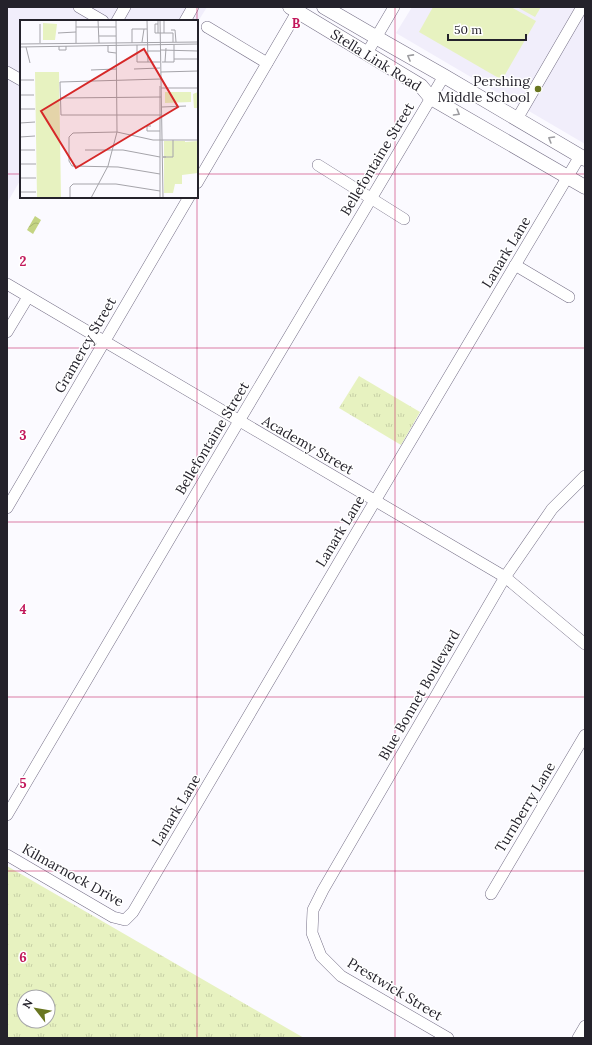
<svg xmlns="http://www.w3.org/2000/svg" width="592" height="1045" font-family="Lora,serif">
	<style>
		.built { fill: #f1eefb }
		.grass { fill: url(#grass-tufts); fill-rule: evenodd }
		.pitch { fill: #e7f2c0 }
		.water { fill: url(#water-waves) }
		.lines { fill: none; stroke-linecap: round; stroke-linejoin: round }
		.minor-casing { stroke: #767087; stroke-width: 12 }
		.major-casing { stroke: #767087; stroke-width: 15 }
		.minor { stroke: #fff; stroke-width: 11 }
		.major { stroke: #fff; stroke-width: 14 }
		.oneway { stroke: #9c9ca0 }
		.grid { fill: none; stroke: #c2185b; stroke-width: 1; stroke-opacity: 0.55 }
		.poi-dot { fill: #697621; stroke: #fff; stroke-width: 1.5 }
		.labels { text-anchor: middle; stroke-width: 3; stroke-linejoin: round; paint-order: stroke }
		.street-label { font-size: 14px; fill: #24222b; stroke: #fff }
		.poi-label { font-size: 14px; fill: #24222b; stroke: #fff; text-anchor: end }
		.inset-road { fill: none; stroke: #a5a4aa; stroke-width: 1 }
		.view { fill: #d62828; fill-opacity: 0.15; stroke: #d62828; stroke-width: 2 }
		.inset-edge { fill: none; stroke: #24222b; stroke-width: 2 }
		.grid-label { font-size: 13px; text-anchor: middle; font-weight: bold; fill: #c2185b; stroke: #fff; stroke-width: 3; stroke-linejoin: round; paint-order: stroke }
	</style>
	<defs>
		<pattern id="grass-tufts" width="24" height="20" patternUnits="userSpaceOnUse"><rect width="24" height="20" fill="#e7f2c0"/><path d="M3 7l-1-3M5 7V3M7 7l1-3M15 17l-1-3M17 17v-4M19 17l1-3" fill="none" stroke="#c6cfa5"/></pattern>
		<pattern id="water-waves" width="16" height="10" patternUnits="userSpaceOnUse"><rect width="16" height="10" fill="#c4d482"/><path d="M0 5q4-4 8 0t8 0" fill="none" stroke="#a8b670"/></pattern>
	</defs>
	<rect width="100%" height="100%" fill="#fbfaff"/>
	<g class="built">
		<polygon points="7,7 207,7 197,23 197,21 21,21 21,179 7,203"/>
		<polygon points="412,7 585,7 585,144 396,33"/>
	</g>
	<g class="grass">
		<polygon points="359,376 420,412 401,445 339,408"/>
		<path d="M7,866l297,172h-297zM24,997h24v24h-24z"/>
	</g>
	<g class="pitch">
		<polygon points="433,7 511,7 536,21 502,80 419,32"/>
		<polygon points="517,7 541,7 535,17"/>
	</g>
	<polygon class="water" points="35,216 41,220 33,234 27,230"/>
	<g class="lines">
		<defs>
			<g id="minor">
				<polyline points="79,7 103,21"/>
				<polyline points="117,21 125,7"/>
				<polyline points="185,21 193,7"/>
				<polyline points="207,27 267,63"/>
				<polyline points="367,53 394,7"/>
				<polyline points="7,72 21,80"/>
				<polyline points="517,119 582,7"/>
				<polyline points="318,165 404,219"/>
				<polyline points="197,183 300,7"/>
				<polyline points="515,265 569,297"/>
				<polyline points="7,284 505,577 585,644"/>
				<polyline points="7,332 28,297"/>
				<polyline points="7,508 189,197"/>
				<polyline points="7,815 239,421 444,76"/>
				<polyline points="7,855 113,917 125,920 133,912 375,501 580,156"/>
				<polyline points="491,894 585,735"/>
				<polyline points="448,1038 341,976 321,956 312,933 313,910 323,890 505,577 552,509 585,476"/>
				<polyline points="578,1038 585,1026"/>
			</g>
			<g id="major">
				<polyline points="290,7 421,86 431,98 585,187"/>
				<polyline points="324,7 386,43 444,76 585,159"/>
			</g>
		</defs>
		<use href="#minor" class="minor-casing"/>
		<use href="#major" class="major-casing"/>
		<use href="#minor" class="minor"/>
		<use href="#major" class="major"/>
	</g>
	<defs><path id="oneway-chevron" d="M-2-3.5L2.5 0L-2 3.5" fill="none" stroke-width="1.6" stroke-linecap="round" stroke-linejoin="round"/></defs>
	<g class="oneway">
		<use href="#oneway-chevron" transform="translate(410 57) rotate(-151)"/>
		<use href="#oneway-chevron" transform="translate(457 113) rotate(30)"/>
		<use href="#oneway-chevron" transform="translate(551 139) rotate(-149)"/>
	</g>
	<path class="grid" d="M197,7v1031M395,7v1031M7,174h14M197,174h388M7,348h578M7,522h578M7,697h578M7,871h578"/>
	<circle class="poi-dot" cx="538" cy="89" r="4"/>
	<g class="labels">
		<g class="street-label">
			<text transform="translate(376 60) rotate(32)" y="5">Stella Link Road</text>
			<text transform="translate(377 159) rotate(-59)" y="5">Bellefontaine Street</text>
			<text transform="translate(506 252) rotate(-59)" y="5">Lanark Lane</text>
			<text transform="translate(85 345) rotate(-60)" y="5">Gramercy Street</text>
			<text transform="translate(212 438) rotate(-59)" y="5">Bellefontaine Street</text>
			<text transform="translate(308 445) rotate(30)" y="5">Academy Street</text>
			<text transform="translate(340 531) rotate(-59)" y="5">Lanark Lane</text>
			<text transform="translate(419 695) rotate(-60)" y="5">Blue Bonnet Boulevard</text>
			<text transform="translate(525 807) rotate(-59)" y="5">Turnberry Lane</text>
			<text transform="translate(176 810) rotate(-59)" y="5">Lanark Lane</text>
			<text transform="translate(73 875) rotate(29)" y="5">Kilmarnock Drive</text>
			<text transform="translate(395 989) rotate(31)" y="5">Prestwick Street</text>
		</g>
		<g class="poi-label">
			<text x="530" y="86">Pershing<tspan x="530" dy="16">Middle School</tspan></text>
		</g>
	</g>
	<g transform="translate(20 20)">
		<rect width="178" height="178" fill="#fbfaff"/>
		<path d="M23,3l14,1 -2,16h-12zM15,52h24l2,126h-24zM178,121v32l-16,2v9h-7l-2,9h-9v-23h21v-28z" fill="#e7f2c0"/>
		<path d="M145,72h26v10l-26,1zM178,72v16h-4l-1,-14zM144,121h21v29h-21zM166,122h8l1,15h-9zM167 144a6 6 0 1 1 12 0a6 6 0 1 1-12 0Z" fill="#e7f2c0"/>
		<path class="inset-road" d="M56,0v23M78,0l1,23M127,0l1,42M138,0v13M140,0l3,178M144,0v13M20,4v19M138,4h-3v9h18v9M56,7h40M151,10h4l1,12M38,13l18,-1M79,16h17M122,22l2,-13M112,23v-14h15M0,24l178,-2M88,25v7l8,1M117,25v17h23M39,26v4h7v-4M0,27l178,-3M6,27l4,16M141,30l37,1M127,31h13M154,39h24M142,42h12v-17M145,42l1,-14M114,49l26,-1M71,50l25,-1M141,52l37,-1M141,59l-101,3 1,33h100M0,60h14M140,66v112M141,68h37M0,75h14M40,78l101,-1M142,87l24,-1M0,89h15M0,103l15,-1M131,106h-4v5h13M0,117l15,-1M0,130h15M65,130h38l37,7M146,137h-3h10v-17M0,144h16M140,154l-42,-7 -46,-1 -3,-5v-24l4,-4 44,-1 36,8h45M0,158h16M0,172h16M50,178v-11l3,-3h43l44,7M71,178l17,-32 9,-34 -1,-112"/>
		<path class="view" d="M124,29l34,58 -102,61 -35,-57z"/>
		<rect width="178" height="178" class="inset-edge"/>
	</g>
	<g class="grid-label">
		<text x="296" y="28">B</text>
		<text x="23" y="266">2</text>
		<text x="23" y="440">3</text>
		<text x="23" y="614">4</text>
		<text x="23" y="788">5</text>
		<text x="23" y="962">6</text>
	</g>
	<rect width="592" height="1045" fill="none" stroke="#24222b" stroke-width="16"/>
	<g transform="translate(36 1009) rotate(301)"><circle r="19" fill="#ffffff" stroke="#a7a7aa"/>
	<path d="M0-3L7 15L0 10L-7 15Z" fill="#697621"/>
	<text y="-6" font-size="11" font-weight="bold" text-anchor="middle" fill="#24222b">N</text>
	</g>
	<path d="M448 34v6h78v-6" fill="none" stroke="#24222b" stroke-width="2"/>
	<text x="454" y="34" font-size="12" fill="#24222b" stroke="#ffffff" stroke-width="3" paint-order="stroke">50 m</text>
</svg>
